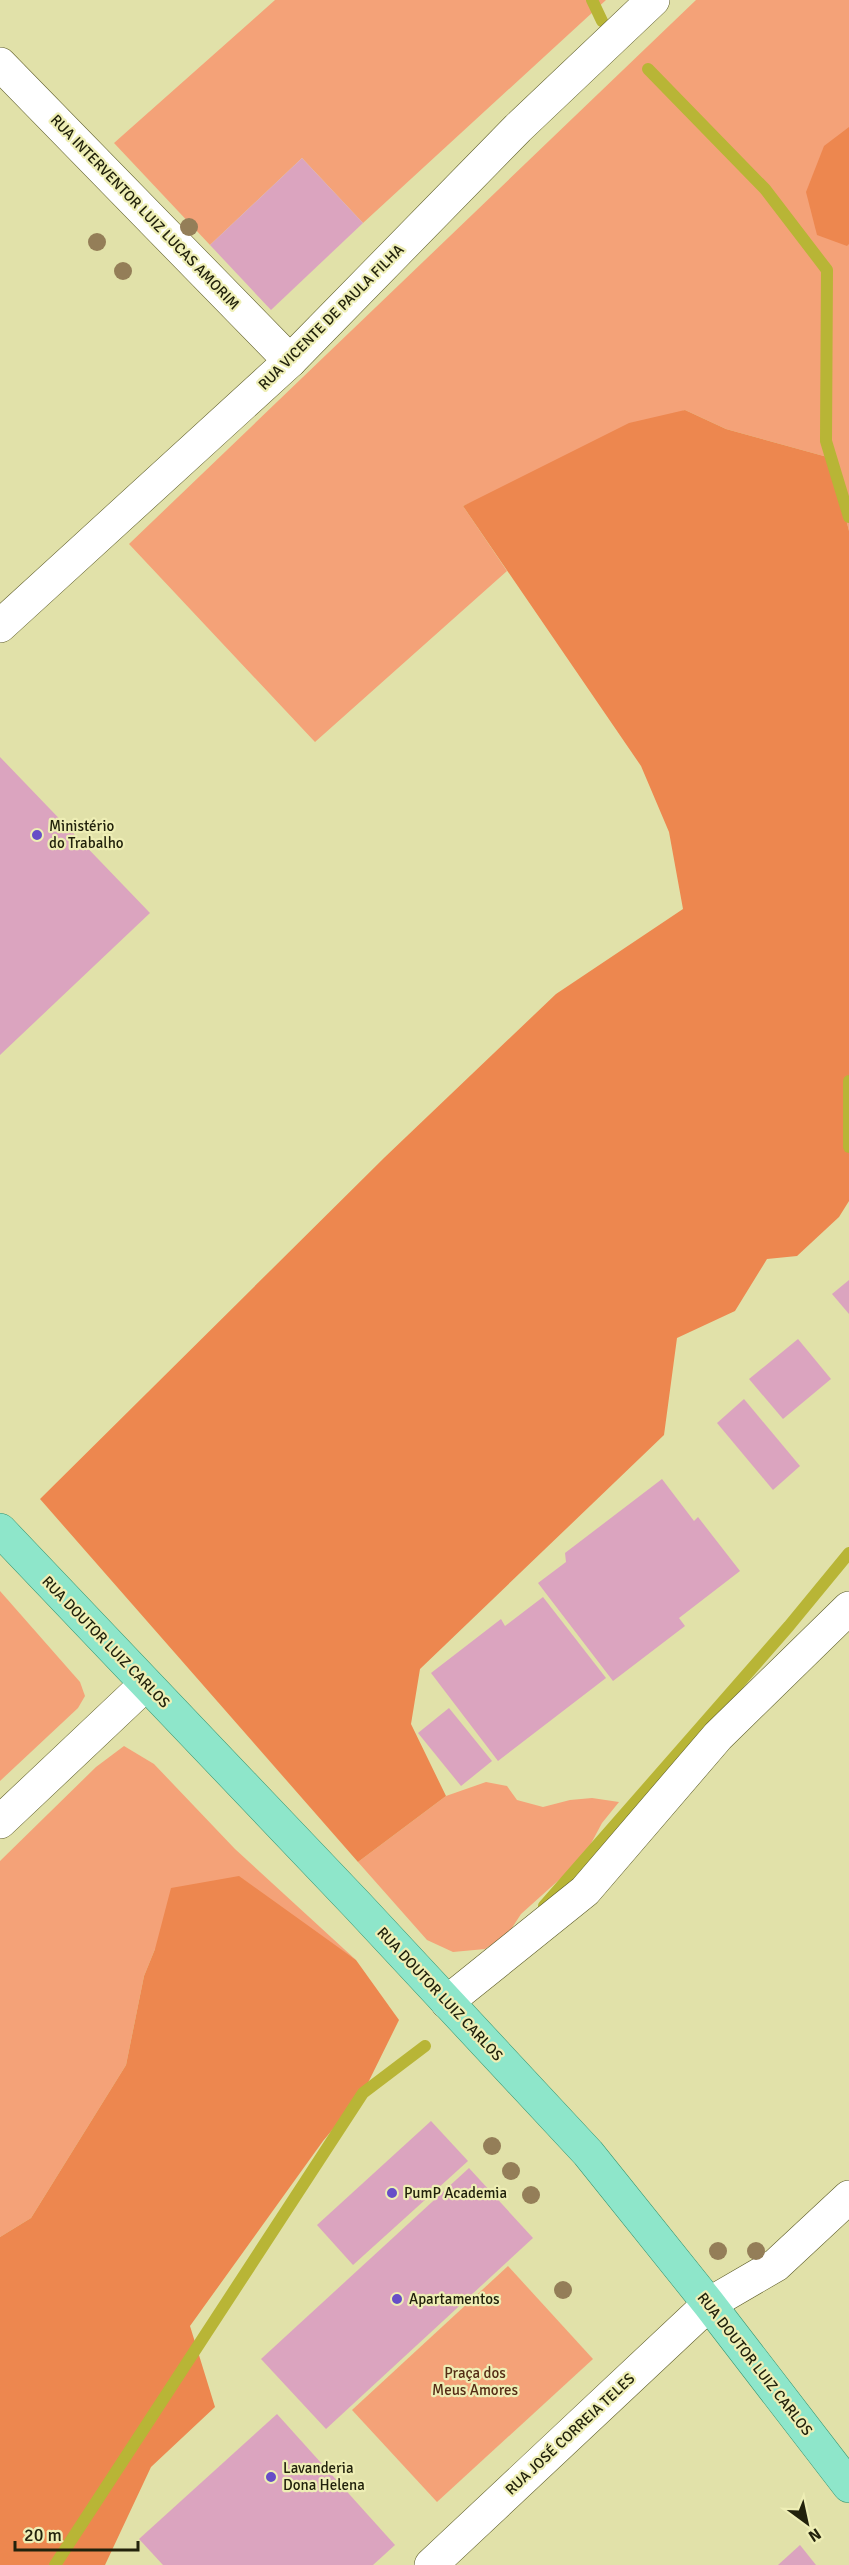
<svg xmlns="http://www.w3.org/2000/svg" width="849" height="2565" font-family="Signika,sans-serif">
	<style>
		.green { fill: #f4a278 }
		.forest { fill: #ed874f }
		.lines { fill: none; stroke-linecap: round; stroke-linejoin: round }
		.stream { stroke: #b8b536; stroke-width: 12 }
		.building { fill: #dba4bf }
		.street-casing { stroke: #5d5c28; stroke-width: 34 }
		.primary-casing { stroke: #379671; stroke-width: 34 }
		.street { stroke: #fff; stroke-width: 33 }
		.primary { stroke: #8ee6ca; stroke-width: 33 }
		.tree { fill: #947e58 }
		.poi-dot { fill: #674ec7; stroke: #eeeeb5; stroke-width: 2 }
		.labels { text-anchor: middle; stroke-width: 4.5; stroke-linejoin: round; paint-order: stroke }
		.street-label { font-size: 15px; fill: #22220c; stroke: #eeeeb5 }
		.poi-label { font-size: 15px; fill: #22220c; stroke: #eeeeb5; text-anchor: start }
		.park-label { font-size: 15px; fill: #552d16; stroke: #eeeeb5 }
	</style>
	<rect width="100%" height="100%" fill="#e1e1a9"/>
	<g class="green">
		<polygon points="275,0 606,0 363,223 302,158 210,245 114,143"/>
		<polygon points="696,0 849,0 849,531 831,458 726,429 685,410 463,506 507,571 315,742 129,544"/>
		<polygon points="0,1591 80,1682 85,1696 78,1708 0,1781"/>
		<polygon points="124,1746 154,1764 235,1849 356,1960 322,1937 155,1949 144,1976 126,2065 31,2218 0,2237 0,1861 96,1767"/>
		<polygon points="486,1782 507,1786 517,1800 543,1807 570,1800 592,1798 619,1802 602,1823 587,1851 570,1870 521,1914 508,1934 485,1949 453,1952 427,1940 358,1862 446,1796"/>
		<polygon points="508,2266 593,2359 437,2502 352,2410"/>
	</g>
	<g class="forest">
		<polygon points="849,127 849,244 847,246 817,235 806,192 824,146"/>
		<polygon points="685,410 726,429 831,458 849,531 849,1201 839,1217 797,1256 767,1259 735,1311 677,1338 664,1435 420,1669 411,1724 446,1796 358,1862 40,1499 385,1157 556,994 683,909 669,832 641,766 463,506 629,423"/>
		<polygon points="239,1876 356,1960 399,2020 363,2093 323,2141 190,2326 215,2407 151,2467 105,2565 0,2565 0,2237 31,2218 126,2065 144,1976 155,1949 171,1888"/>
	</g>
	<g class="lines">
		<g class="stream">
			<polyline points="592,0 602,21"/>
			<polyline points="648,69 765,189 827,270 826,441 849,517"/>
			<polyline points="849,1081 849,1147"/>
			<polyline points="544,1906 789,1626 849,1553"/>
			<polyline points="55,2565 363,2093 425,2046"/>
		</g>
	</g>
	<g class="building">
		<polygon points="302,158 363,223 271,310 210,245"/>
		<polygon points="0,757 150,913 0,1055"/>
		<polygon points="849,1280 849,1314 832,1294"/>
		<polygon points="798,1339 831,1379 783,1419 749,1379"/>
		<polygon points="744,1399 800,1466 773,1490 717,1423"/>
		<polygon points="662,1479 694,1521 698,1517 740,1571 679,1618 685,1626 613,1681 538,1583 566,1562 565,1553"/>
		<polygon points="543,1597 606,1678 498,1761 431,1673 501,1619 505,1626"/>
		<polygon points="449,1708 492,1761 461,1786 418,1733"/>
		<polygon points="431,2121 468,2161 353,2265 317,2225"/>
		<polygon points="469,2168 533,2238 326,2429 261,2359"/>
		<polygon points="277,2414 395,2545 373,2565 163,2565 139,2539"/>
		<polygon points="800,2545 816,2565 778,2565"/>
	</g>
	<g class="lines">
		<defs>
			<g id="street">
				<polyline points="0,64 290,361"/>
				<polyline points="0,626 290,361 518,128 653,0"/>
				<polyline points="0,1822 146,1684"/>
				<polyline points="447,2002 585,1891 718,1736 849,1608"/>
				<polyline points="431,2565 709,2304 776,2265 849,2197"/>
			</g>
			<polyline id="primary" points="0,1530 358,1906 588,2153 709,2304 849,2486"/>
		</defs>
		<use href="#street" class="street-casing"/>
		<use href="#primary" class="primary-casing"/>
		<use href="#street" class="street"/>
		<use href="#primary" class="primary"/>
	</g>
	<g class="tree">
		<circle cx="189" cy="227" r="9"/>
		<circle cx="97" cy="242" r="9"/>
		<circle cx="123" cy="271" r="9"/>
		<circle cx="492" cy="2146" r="9"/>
		<circle cx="511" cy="2171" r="9"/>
		<circle cx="531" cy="2195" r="9"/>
		<circle cx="718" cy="2251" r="9"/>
		<circle cx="756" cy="2251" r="9"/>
		<circle cx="563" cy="2290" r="9"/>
	</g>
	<g class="poi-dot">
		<circle cx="37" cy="835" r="6"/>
		<circle cx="392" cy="2193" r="6"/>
		<circle cx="397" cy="2299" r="6"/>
		<circle cx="271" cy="2477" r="6"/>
	</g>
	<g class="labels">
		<g class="street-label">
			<text transform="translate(145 212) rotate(46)" y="5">RUA INTERVENTOR LUIZ LUCAS AMORIM</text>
			<text transform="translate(331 317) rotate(-45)" y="5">RUA VICENTE DE PAULA FILHA</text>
			<text transform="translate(106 1642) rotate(46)" y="5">RUA DOUTOR LUIZ CARLOS</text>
			<text transform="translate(440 1994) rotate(47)" y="5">RUA DOUTOR LUIZ CARLOS</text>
			<text transform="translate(755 2364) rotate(52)" y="5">RUA DOUTOR LUIZ CARLOS</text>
			<text transform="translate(570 2434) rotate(-43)" y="5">RUA JOSÉ CORREIA TELES</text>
		</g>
		<g class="poi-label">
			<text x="49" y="831">Ministério<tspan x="49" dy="17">do Trabalho</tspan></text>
			<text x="404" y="2198">PumP Academia</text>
			<text x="409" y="2304">Apartamentos</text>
			<text x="283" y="2473">Lavanderia<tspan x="283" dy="17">Dona Helena</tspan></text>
		</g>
		<g class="park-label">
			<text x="475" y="2378">Praça dos<tspan x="475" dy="17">Meus Amores</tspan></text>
		</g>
	</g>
	<g transform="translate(807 2523) rotate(147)" stroke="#eeeeb5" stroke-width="4.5" paint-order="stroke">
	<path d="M0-4.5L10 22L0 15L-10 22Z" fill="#22220c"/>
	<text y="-9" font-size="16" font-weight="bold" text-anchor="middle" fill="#22220c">N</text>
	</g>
	<path d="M15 2541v9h123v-9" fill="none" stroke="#22220c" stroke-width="3"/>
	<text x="24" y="2541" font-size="18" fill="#22220c" stroke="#eeeeb5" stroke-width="4.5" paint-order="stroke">20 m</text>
</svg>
